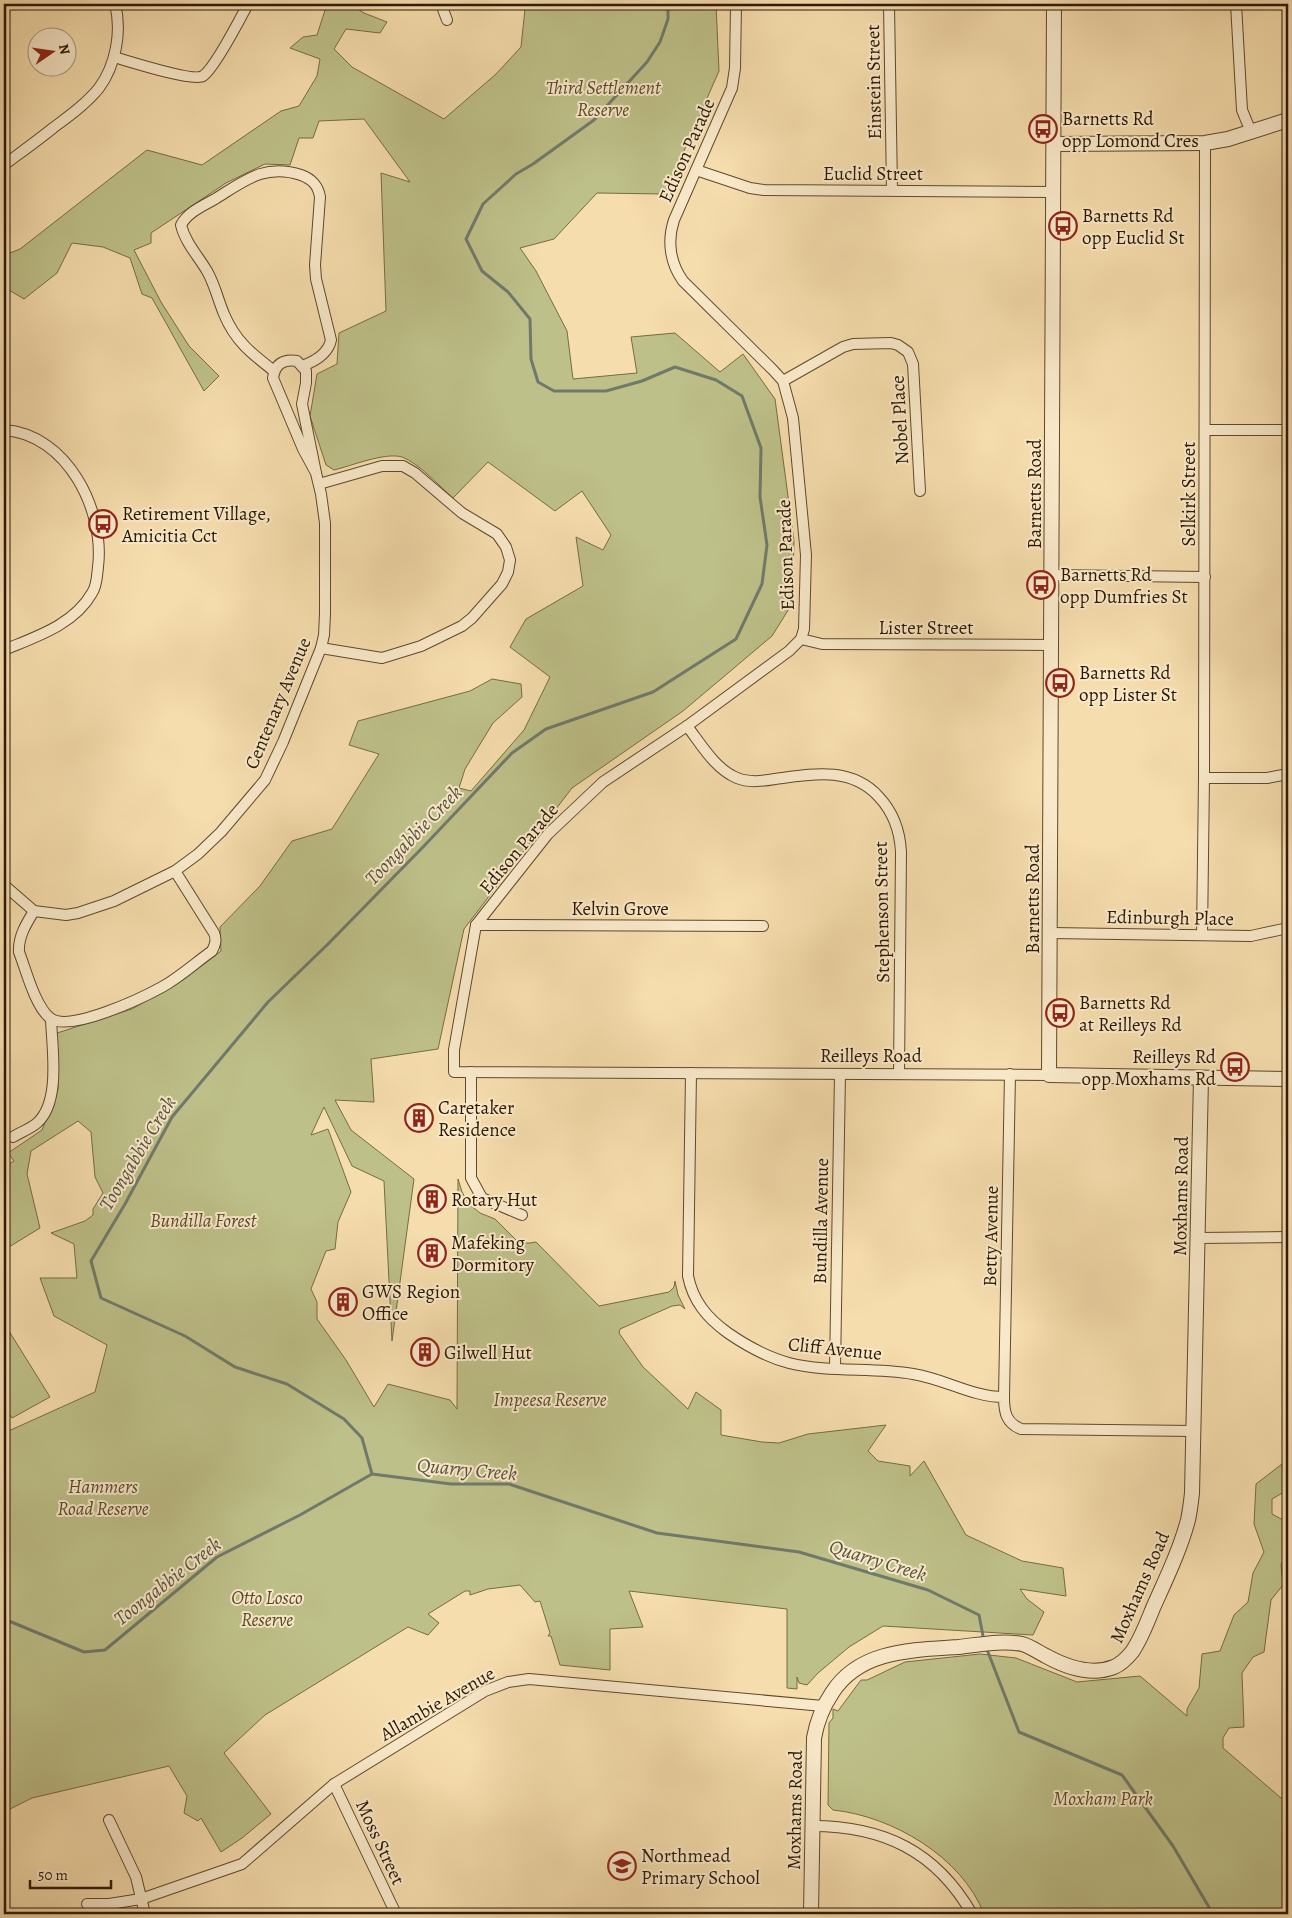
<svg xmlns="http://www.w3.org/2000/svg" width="1292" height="1918" font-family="Alegreya,serif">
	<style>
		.green { fill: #bec089; stroke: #756c44 }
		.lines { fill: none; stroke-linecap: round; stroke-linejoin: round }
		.stream { stroke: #707a6a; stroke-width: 3 }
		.minor-casing { stroke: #5e492b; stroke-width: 12 }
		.tertiary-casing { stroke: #5e492b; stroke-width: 16 }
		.minor { stroke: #f9e9ca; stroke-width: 10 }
		.tertiary { stroke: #f9e9ca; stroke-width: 14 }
		.labels { text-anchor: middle; stroke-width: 4; stroke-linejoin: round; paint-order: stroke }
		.street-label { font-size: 19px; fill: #2c1800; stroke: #f9e9ca }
		.park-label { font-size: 19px; font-style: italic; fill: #584a29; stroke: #f9e9ca }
		.poi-label { font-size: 19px; fill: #2c1800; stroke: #f9e9ca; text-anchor: start }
		.water-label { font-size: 20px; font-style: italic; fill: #54513e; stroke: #f9e9ca }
	</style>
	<rect width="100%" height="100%" fill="#f6ddad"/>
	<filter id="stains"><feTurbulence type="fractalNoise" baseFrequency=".004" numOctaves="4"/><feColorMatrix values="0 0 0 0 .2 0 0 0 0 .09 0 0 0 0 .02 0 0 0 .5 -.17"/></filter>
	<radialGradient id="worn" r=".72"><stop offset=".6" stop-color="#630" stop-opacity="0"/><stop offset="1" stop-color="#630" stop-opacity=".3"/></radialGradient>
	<g class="green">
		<path d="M327,4h23l14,9 23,9 -7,11 -34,-4 -12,20 18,18 92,52 52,-45 25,-27 4,-38 -3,-5h194l3,67 -54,123 -68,-1 -43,46 -34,9 16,23 31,60 6,48 64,-6 -6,-36 44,-4 45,39 23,-18 32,45 19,142 -2,63 -20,32 -89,75 -111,77 -108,141 -26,120 -67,10 3,43 -39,-2 16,30 63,49 -22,162 -8,-160 -32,-15 -28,-59 -13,28 17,-6 23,63 -13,30 -3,27 -9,2 -15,38 6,13v17l29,41 28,47 14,-23 62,16 7,9 1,-230 4,13 7,12 11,9 15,6 24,24h11l6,-1 63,64 70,-14 5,-5 1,-6 3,14 7,14 -5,-4 -8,1 -52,23 -1,4 24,34 45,42 8,-17 25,18v25l41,7 17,1 29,-9 78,-9 -18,26 10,10 32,5v10l14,-15 42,74 56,26 41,7 3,28 -46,-7 7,10 17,13 -11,23 -150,-9 -34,21 -31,26 -11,12 -8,-2 -2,-6v12l-10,-1v-79l-158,-18 14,36 -33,2v41l-50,-5 -9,-29h-3l2,-3 -10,-32 -5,1 -15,-17 -32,4 -18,6v-4h-5l-37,23 11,9 -11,12 -20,-8 -143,88 -41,38 47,61 -29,24 -21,14 -20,-34 -3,3 -14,-8 3,-17 -18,-30 -137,32 -28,14v-379l91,-41 12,-47 -53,-29 -14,-38h37l-3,-34 -23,-11 34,-12 8,-6v-6l10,-16 -8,-16 -4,-45 -13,-11 -47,30 -4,23 13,54 -36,22v-83l10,-6 -6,-8 34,-23 16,-41 -1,-56 75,-24 51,-29 38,-29 -1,-24 40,-41 32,-45 40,-12 47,-75 -30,-9 9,-24 112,-30 22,-12 29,5 1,13 -29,26 -28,46 -6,19 12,3 53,-61 26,-53 -40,-30 16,-28 57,-33 -7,-49 27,13 8,-15 -29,-44 -27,20 -67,-49 -35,36c-13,-11 -34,-35 -51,-41 -17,-5 -51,9 -68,13l-8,-5 -16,-49 7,-42 20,-10 2,-31 47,-22 -5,-138 29,9 -46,-63 -45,2 -6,17h-14l-9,27 -25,-1 -39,19 -75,50v10l-17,7 27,52 28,44 30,30 -15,15 -52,-93 -10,-4 -12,-36 -27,-11 -31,-4 -15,30 -33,26 -20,-12v-40l6,6 10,-4 127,-99 55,15 79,-54 18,-5 18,-30 3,-17 -30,-11 13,-11 14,-2z"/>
		<polygon points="4,1323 50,1397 12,1418 4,1406"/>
		<path d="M1282,1464l2,28 -12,7v15l13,7c4,17 7,30 -4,43l2,21 -12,15 -7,52 -11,5 -11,16 2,54 -15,1 -6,10v10l58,50h7v116h-304c-22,-57 -92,-98 -151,-104l-5,-5 1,-82 4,-5v-9l5,2 23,-31h6l38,-18 75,-8 36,4 61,24 63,-6 47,40v-7l12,-21 3,-34 18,-3 14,-36 14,-13 5,-29 11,-21 -10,-28 2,-40z"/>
	</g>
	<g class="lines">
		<g class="stream">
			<polyline points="372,1474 362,1438 344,1419 287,1384 235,1367 185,1336 101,1298 91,1261 125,1204 172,1117 268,1002 328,944 424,846 512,753 546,729 653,692 736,639 762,584 767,545 760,497 761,448 742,396 716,380 675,367 642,381 606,391 554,391 538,382 531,359 530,319 508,292 482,271 466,239 483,204 516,174 533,164 594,120 647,62 660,42 668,19 668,4"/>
			<polyline points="372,1474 451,1484 509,1484 657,1533 799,1552 928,1590 979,1615 984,1641"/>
			<polyline points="4,1619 84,1652 105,1650 217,1557 300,1515 372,1474"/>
			<polyline points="986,1647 1019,1732 1122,1775 1173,1846 1213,1914"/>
		</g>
		<defs>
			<g id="minor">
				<polyline points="441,4 447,20"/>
				<path d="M736,4l-1,64 -3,20 -58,132c-7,21 -4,43 9,61l90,89 10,11 10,37 13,137 -2,74 -3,10 -12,12 -102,75 -84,56 -55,52 -72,91 -22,125v22l595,3"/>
				<polyline points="889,4 892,190"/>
				<polyline points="1236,4 1242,110 1251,132"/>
				<path d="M114,57c14,4 79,25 89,19 12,-8 37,-57 45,-72"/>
				<path d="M4,165c16,-12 33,-24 49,-37 16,-12 33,-24 46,-40 17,-23 23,-57 16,-84"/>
				<polyline points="696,170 750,188 764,190 1054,192"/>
				<path d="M274,371c-22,-17 -39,-30 -50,-57 -6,-14 -9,-29 -17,-43 -9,-15 -22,-29 -26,-46 7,-13 22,-19 34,-26 29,-18 50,-36 86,-24 11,4 17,10 19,22l-5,68 1,14 15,61c-3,14 -15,21 -29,26"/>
				<polyline points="783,381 843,347 853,344 891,343 898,345 908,352 913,364 920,491"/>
				<path d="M4,430c63,4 101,80 94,137 -1,8 -1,19 -6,26 -18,32 -57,44 -88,57"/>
				<polyline points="1205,430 1288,430"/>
				<polyline points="319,484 382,466 403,466 415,473 462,513 497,534 506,547 510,560 508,572 502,584 472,618 462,626 421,646 382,658 321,648"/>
				<polyline points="1052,575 1205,577"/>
				<polyline points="801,639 822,644 1052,645"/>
				<path d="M687,726c14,18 28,43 50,52 12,5 26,3 38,1 37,-5 76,-13 104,18 14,15 21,35 22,55l-2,222"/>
				<polyline points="1204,778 1267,778 1288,774"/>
				<path d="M4,885l30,26 32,4 12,-2 36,-12 61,-30 23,-17 23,-22 44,-52 18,-38 38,-94 3,-13 1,-21v-91l-4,-29 -5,-21 -14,-69 4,-21v-12l-9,-10c-14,-2 -22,3 -24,17l30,71 13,24"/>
				<path d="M34,911c-8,13 -16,26 -15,41 7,18 16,54 31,66 19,15 92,-20 112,-31 18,-10 33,-24 50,-36 3,-6 5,-11 2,-18l-39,-62"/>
				<polyline points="476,925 763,926"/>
				<polyline points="1051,933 1251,936 1288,928"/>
				<polyline points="1202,935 1204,778 1205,143"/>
				<polyline points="471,1072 471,1178 482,1198 522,1215"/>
				<path d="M691,1073l-3,203c5,25 19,42 40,57 19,13 38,24 61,30 40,10 83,4 124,11 32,5 59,23 91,23 0,15 2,26 17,32l173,2"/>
				<path d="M13,1137c8,-5 17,-8 24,-14 24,-21 15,-75 14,-104"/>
				<polyline points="1198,1238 1288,1237"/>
				<polyline points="835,1368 840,1074"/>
				<polyline points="1004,1397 1010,1074"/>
				<polyline points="334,1784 396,1914"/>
				<polyline points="109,1820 136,1877 145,1914"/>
				<path d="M812,1826c71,0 124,25 160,88"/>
				<polyline points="87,1904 109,1904 141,1899 242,1864 334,1784 485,1691 508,1682 529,1679 823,1706"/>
			</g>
			<g id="tertiary">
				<polyline points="1054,4 1049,1075 1288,1079"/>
				<polyline points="1054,144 1205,143 1228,139 1288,120"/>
				<path d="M811,1914l3,-176c3,-17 8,-30 18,-45 27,-43 80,-43 126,-46 20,-2 44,-7 64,-3 8,2 16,8 24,12 20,11 45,20 68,11 7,-3 13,-9 18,-15 9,-13 15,-29 21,-44 13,-29 27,-58 35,-88 2,-9 3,-18 4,-27l9,-415"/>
			</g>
		</defs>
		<use href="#minor" class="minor-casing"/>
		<use href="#tertiary" class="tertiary-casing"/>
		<use href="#minor" class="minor"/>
		<use href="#tertiary" class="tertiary"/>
	</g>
	<defs>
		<symbol id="bus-ring" viewBox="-11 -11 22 22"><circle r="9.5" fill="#f9e9ca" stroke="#8f2418" stroke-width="1.5"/><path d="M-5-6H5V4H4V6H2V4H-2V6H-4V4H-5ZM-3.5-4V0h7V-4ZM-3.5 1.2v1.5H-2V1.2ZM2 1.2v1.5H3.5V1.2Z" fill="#8f2418"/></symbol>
		<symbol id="building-ring" viewBox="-11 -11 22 22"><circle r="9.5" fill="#f9e9ca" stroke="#8f2418" stroke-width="1.5"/><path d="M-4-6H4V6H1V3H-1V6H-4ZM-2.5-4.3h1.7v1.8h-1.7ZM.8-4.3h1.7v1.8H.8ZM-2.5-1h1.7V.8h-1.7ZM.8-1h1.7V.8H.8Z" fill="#8f2418"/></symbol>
		<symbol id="school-ring" viewBox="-11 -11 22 22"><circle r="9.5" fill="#f9e9ca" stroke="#8f2418" stroke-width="1.5"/><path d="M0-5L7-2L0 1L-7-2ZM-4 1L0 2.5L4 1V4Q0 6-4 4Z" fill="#8f2418"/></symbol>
	</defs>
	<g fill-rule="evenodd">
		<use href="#bus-ring" x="1027" y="113" width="32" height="32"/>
		<use href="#bus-ring" x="1047" y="210" width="32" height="32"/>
		<use href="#bus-ring" x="87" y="508" width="32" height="32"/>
		<use href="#bus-ring" x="1025" y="569" width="32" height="32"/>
		<use href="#bus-ring" x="1044" y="667" width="32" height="32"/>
		<use href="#bus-ring" x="1044" y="997" width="32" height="32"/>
		<use href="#bus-ring" x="1219" y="1051" width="32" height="32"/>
		<use href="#building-ring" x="403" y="1102" width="32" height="32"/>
		<use href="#building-ring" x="416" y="1183" width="32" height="32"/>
		<use href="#building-ring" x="416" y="1237" width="32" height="32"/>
		<use href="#building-ring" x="327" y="1286" width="32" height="32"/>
		<use href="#building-ring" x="409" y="1336" width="32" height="32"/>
		<use href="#school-ring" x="606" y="1850" width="32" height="32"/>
	</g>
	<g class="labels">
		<g class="street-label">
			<text transform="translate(873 82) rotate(-91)" y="7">Einstein Street</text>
			<text transform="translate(686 150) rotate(-66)" y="7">Edison Parade</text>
			<text x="873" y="180">Euclid Street</text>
			<text transform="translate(899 420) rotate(-93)" y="7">Nobel Place</text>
			<text transform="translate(1034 494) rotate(-90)" y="7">Barnetts Road</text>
			<text transform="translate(1188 494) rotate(-90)" y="7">Selkirk Street</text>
			<text transform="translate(785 555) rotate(-92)" y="7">Edison Parade</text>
			<text x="926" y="634">Lister Street</text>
			<text transform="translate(277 703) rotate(-67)" y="7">Centenary Avenue</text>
			<text transform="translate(518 848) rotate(-50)" y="7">Edison Parade</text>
			<text transform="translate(1032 899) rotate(-90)" y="7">Barnetts Road</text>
			<text x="620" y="915">Kelvin Grove</text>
			<text transform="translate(881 912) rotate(-91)" y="7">Stephenson Street</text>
			<text transform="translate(1170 917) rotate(1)" y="7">Edinburgh Place</text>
			<text x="871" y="1062">Reilleys Road</text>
			<text transform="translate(1180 1196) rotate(-89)" y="7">Moxhams Road</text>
			<text transform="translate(820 1221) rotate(-89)" y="7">Bundilla Avenue</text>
			<text transform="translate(990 1236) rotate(-89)" y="7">Betty Avenue</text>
			<text transform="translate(835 1348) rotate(6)" y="7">Cliff Avenue</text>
			<text transform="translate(1139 1587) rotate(-66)" y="7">Moxhams Road</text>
			<text transform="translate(437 1703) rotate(-30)" y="7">Allambie Avenue</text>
			<text transform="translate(794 1810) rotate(-89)" y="7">Moxhams Road</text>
			<text transform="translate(381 1842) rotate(65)" y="7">Moss Street</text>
		</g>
		<g class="park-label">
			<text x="603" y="94">Third Settlement<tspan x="603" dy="22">Reserve</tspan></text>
			<text x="203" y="1227">Bundilla Forest</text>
			<text x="550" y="1406">Impeesa Reserve</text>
			<text x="103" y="1493">Hammers<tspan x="103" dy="22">Road Reserve</tspan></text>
			<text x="267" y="1604">Otto Losco<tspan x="267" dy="22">Reserve</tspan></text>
			<text x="1103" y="1805">Moxham Park</text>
		</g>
		<g class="poi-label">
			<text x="1062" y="125">Barnetts Rd<tspan x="1062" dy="22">opp Lomond Cres</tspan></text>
			<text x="1082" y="222">Barnetts Rd<tspan x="1082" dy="22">opp Euclid St</tspan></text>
			<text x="122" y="520">Retirement Village,<tspan x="122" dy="22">Amicitia Cct</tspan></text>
			<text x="1060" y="581">Barnetts Rd<tspan x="1060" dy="22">opp Dumfries St</tspan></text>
			<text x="1079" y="679">Barnetts Rd<tspan x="1079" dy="22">opp Lister St</tspan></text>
			<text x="1079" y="1009">Barnetts Rd<tspan x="1079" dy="22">at Reilleys Rd</tspan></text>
			<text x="1216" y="1063" text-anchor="end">Reilleys Rd<tspan x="1216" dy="22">opp Moxhams Rd</tspan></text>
			<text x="438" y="1114">Caretaker<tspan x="438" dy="22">Residence</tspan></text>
			<text x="451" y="1206">Rotary Hut</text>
			<text x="451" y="1249">Mafeking<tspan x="451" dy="22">Dormitory</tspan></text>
			<text x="362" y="1298">GWS Region<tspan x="362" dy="22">Office</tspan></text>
			<text x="444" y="1359">Gilwell Hut</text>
			<text x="641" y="1862">Northmead<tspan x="641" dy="22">Primary School</tspan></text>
		</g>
		<g class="water-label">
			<text transform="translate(413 835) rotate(-46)" y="7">Toongabbie Creek</text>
			<text transform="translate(137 1153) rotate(-59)" y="7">Toongabbie Creek</text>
			<text transform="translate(467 1469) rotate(5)" y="7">Quarry Creek</text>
			<text transform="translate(878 1560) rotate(17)" y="7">Quarry Creek</text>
			<text transform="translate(167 1581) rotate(-38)" y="7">Toongabbie Creek</text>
		</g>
	</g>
	<rect width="1292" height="1918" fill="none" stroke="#f6ddad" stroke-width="20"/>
	<rect x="5" y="5" width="1282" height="1908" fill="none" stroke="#2c1800" stroke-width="2.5"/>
	<rect x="10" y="10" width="1272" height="1898" fill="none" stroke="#2c1800"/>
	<g transform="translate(52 52) rotate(77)"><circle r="24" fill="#f9e9ca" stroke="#a79579"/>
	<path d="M0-4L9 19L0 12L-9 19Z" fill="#8f2418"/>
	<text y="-8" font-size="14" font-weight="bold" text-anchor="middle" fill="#2c1800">N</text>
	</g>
	<path d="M30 1880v8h81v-8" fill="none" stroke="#2c1800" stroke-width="2.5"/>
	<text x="38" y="1880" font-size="15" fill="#2c1800" stroke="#f9e9ca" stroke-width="4" paint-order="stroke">50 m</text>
	<rect width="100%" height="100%" filter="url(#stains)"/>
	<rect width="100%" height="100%" fill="url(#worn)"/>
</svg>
